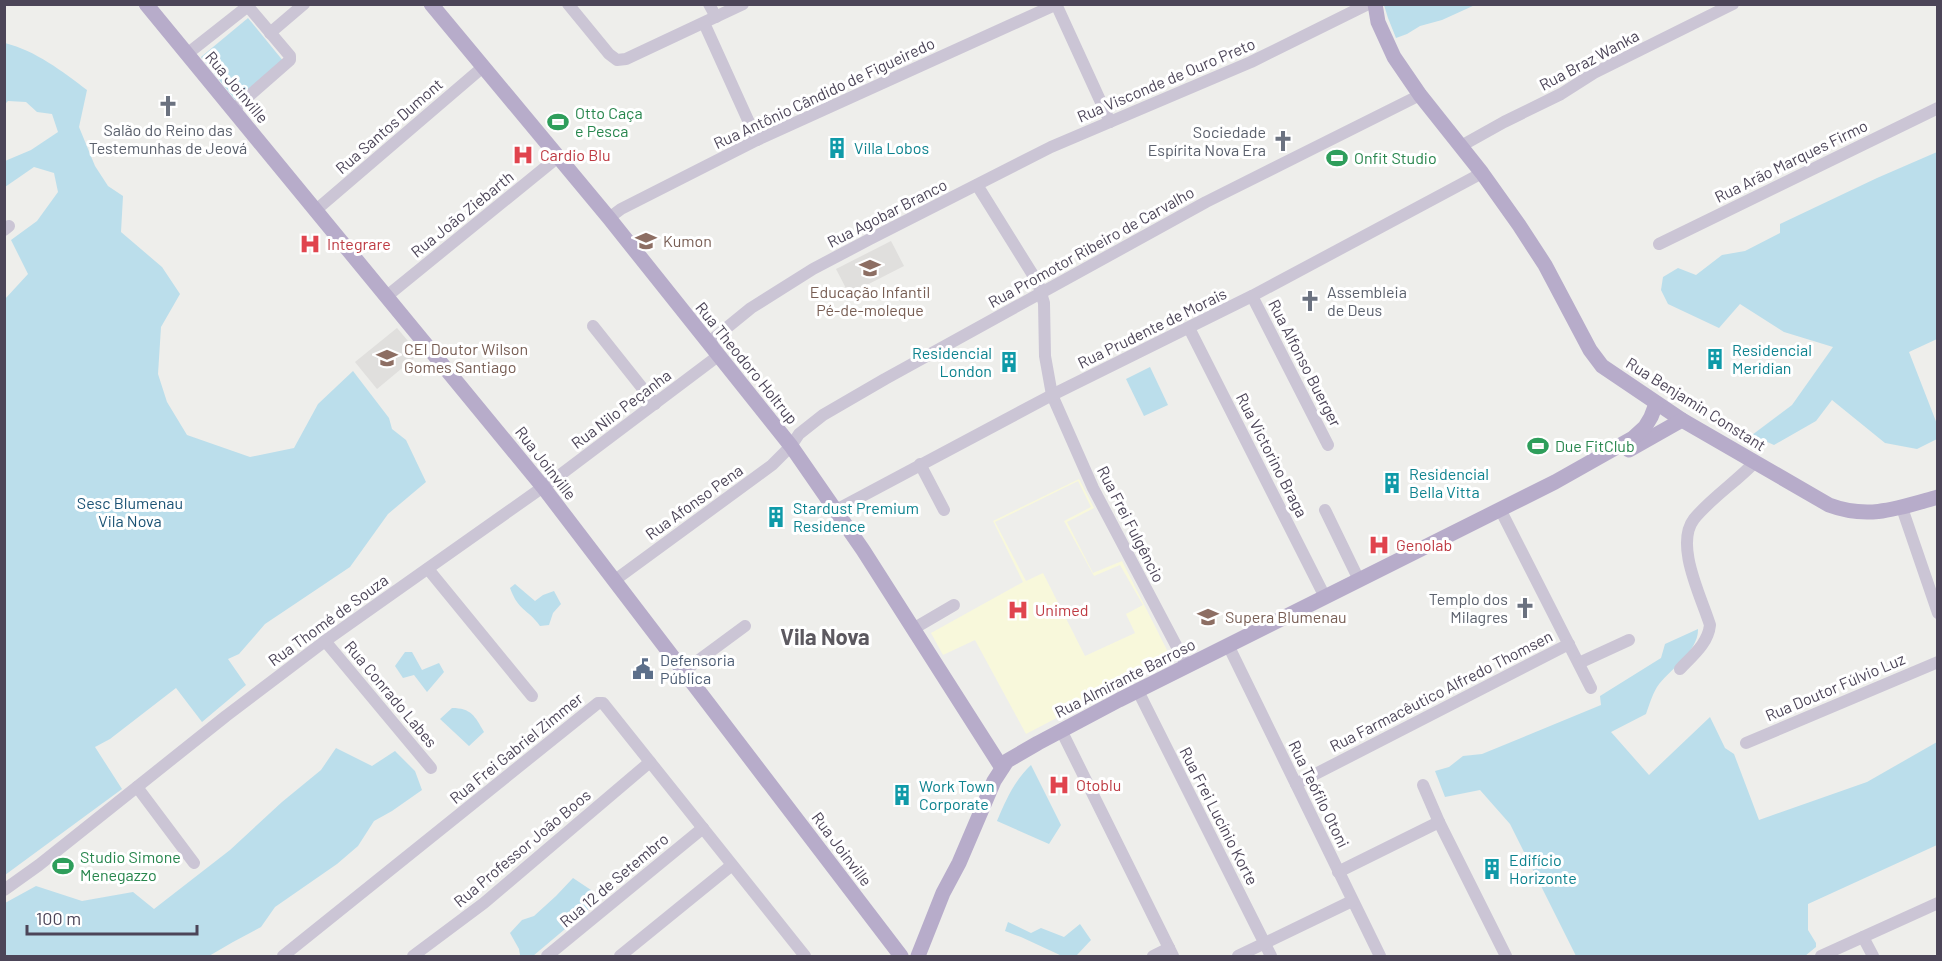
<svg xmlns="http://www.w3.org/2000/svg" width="1942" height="961" font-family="Barlow,sans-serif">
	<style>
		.education { fill: #e0dfdd }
		.medical { fill: #f8f8db; fill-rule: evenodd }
		.green { fill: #bbdeeb }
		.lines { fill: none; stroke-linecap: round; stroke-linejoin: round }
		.minor { stroke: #cbc5d5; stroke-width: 12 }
		.major { stroke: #b7acca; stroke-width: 15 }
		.labels { text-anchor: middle; stroke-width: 6; stroke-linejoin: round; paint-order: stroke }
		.street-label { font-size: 16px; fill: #4c4558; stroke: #fff }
		.leisure-label { font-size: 16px; fill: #27864d; stroke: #fff; text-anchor: start }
		.worship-label { font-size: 16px; fill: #5b616d; stroke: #fff; text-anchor: end }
		.culture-label { font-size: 16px; fill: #0d838f; stroke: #fff; text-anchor: start }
		.health-label { font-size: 16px; fill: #be3a42; stroke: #fff; text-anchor: start }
		.education-label { font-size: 16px; fill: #785e54; stroke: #fff; text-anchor: start }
		.park-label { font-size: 16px; fill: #1b5274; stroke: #fff }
		.service-label { font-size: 16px; fill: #4e5e75; stroke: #fff; text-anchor: start }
		.district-label { font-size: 22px; font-weight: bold; fill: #5c5960; stroke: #fff }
	</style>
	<rect width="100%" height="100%" fill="#eeeeeb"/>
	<g class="education">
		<polygon points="891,241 904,266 849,294 836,269"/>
		<polygon points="397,328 419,354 377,389 355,362"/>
	</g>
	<path class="medical" d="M1079,479l15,29 -27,14 26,51 29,-12 49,97 -145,76 -51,-94 -32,15 -12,-22 92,-51 -30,-61zM1078,481l13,26 -27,14 30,55 26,-11 23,40 -17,9 9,19 -50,23 -42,-83 -17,8 -31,-59z"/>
	<g class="green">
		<polygon points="1384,5 1384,4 1475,5 1442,20 1420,26 1407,34 1396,38 1388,18"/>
		<polygon points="248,18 284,62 236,101 201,57"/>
		<path d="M5,43c31,8 57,28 82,47l-8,37 16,39 13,20 15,10 -2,36 41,35 18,27 -19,33 -3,47 9,28 20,33 63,22 44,-9 24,-44 35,-33 36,47 3,11 14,11 20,42 -38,32 -38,53 -85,57 -26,30 -11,5 18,26 -44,37 -26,-34 -66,51 -15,8 27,42 -117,86v-576l23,-25 -17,-34 26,-19 21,-29 -4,-19 -20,-6 -29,20v-26l26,-11 27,-18 -6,-18 -15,-2 -11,-10 -18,-1 -3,3z"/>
		<polygon points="1937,152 1937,339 1909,352 1937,424 1937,439 1917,449 1885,443 1832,400 1816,421 1774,445 1752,435 1792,405 1833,347 1784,332 1740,304 1719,328 1668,304 1661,290 1663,277 1678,268 1696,275 1722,255 1745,251 1780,233 1780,224 1877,178"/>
		<polygon points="1150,367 1168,405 1144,416 1126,379"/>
		<path d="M515,584l20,17 8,-6 11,-4 7,13 -8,9 -4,12 -9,1c-13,-18 -21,-14 -30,-38z"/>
		<path d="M1698,629c1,22 -29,41 -41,58 -5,8 -8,19 -11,27l-35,18 38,43 61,-58 15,31 9,6 25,66 108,-38 70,-40v103l-129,59v26l8,13v4l-11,9h-229l-66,-132 -30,-34 -35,7 -10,-26 14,-4 14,-11 19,-2 119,-49 -1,-9 61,-38 4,-14z"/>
		<polygon points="405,652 412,652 422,670 439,663 444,672 427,692 414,675 403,678 395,666"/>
		<path d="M452,708c19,0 23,8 32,24l-15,14 -29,-27z"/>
		<polygon points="336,748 372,766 395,751 415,771 422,790 392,811 374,821 358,846 337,864 275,907 261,927 233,942 209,956 5,956 5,903 36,886 82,901 133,892 154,909 230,850 282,802 321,770"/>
		<path d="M1031,765l30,60 -12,19 -52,-23c9,-21 17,-40 34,-56z"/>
		<polygon points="573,878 591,890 597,902 533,956 520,955 519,949 510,933 522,920 534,916 556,896"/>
		<polygon points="1008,922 1031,933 1041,928 1064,937 1080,924 1091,940 1077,955 1062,956 1021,937 1005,931"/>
	</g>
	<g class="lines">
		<g class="minor">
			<polyline points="568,4 609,54 617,60 626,59 743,4"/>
			<polyline points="709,4 716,17"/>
			<polyline points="1056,4 1110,122"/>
			<polyline points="704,23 757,140"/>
			<polyline points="270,33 304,4"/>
			<polyline points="187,54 248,6"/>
			<polyline points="233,110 290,60 290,56 246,4"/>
			<polyline points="1461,146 1504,122 1561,94 1594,73 1733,4"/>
			<polyline points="977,185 1038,283 1044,303 1045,356 1052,395 1093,488 1187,666"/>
			<polyline points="316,210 483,67"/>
			<polyline points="609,218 621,209 757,140 1057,4"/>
			<polyline points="4,230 9,226"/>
			<polyline points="1659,244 1938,108"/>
			<polyline points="387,296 558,157"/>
			<polyline points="1252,296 1328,445"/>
			<polyline points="593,326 655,404"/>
			<polyline points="1189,328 1325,597"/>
			<polyline points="708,343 751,308 813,269 870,239 1051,147 1251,62 1368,4"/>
			<polyline points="920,464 944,510"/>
			<polyline points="1902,508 1938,613"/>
			<polyline points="1500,509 1591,688"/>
			<polyline points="836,510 1052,395 1252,296 1482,173"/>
			<polyline points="1325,510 1359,580"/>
			<polyline points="428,569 532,696"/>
			<polyline points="615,580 772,465 791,446 799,434 823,415 885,379 1206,202 1420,95"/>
			<polyline points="913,629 954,605"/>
			<polyline points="325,641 431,768"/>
			<polyline points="1228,645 1380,956"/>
			<polyline points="1579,663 1629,640"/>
			<path d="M1680,669c12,-13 28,-25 30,-44 -8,-27 -36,-80 -16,-106 16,-20 42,-37 61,-57"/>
			<polyline points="684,671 745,626"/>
			<polyline points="1138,691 1271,956"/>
			<polyline points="1061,730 1173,956"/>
			<polyline points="1746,743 1938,662"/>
			<polyline points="1296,784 1569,644"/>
			<polyline points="1423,785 1439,822"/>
			<polyline points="137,787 194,863"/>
			<polyline points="1338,872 1439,822 1506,956"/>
			<polyline points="4,890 39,865 226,716 325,641 560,475 718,356"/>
			<polyline points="1863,937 1873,956"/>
			<polyline points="283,956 598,703 603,703 805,956"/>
			<polyline points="413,956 484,903 650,762"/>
			<polyline points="547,956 703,828"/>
			<polyline points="620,956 732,865"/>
			<polyline points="1153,956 1169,948"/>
			<polyline points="1238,956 1352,901"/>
			<polyline points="1821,956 1938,903"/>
		</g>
		<g class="major">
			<polyline points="146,4 543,487 901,956"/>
			<polyline points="431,4 609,218 791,446 863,550 1002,768"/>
			<path d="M1375,4l3,18 16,35 26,38 62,78 37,52 26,40 45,85 12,16 80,54 147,85c40,15 70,3 109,-8"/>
			<polyline points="1629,450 1682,420"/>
			<polyline points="918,956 943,893 959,863 994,781 1007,761 1038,743 1119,700 1555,482 1633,438 1645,427 1651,417 1656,404"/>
		</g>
	</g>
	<defs>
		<symbol id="church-bare" viewBox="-9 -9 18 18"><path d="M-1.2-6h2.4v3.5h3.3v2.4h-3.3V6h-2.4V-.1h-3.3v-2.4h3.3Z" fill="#6b7280" stroke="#fff" stroke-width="2.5" paint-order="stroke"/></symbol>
		<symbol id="stadium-bare" viewBox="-9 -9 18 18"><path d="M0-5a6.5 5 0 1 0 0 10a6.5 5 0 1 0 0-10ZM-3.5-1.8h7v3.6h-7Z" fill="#2e9e5b" stroke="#fff" stroke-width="2.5" paint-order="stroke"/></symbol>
		<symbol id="building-bare" viewBox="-9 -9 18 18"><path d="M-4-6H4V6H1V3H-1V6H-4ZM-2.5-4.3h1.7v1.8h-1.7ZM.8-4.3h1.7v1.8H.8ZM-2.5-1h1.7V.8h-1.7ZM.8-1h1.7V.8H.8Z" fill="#0f9aa8" stroke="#fff" stroke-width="2.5" paint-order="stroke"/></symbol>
		<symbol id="hospital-bare" viewBox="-9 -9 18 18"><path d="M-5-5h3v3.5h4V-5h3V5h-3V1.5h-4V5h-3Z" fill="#e0444e" stroke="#fff" stroke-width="2.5" paint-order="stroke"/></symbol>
		<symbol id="university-bare" viewBox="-9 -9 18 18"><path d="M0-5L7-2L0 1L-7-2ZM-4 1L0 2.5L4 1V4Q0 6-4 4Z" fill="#8d6e63" stroke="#fff" stroke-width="2.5" paint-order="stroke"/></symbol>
		<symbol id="school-bare" viewBox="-9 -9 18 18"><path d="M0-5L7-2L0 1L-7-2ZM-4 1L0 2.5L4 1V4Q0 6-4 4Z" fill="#8d6e63" stroke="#fff" stroke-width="2.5" paint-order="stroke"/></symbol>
		<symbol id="civic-bare" viewBox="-9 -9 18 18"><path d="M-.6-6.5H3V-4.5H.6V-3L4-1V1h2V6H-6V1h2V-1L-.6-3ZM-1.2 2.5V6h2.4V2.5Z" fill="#5c6f8a" stroke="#fff" stroke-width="2.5" paint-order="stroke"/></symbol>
	</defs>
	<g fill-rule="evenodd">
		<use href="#church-bare" x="153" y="91" width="30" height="30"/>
		<use href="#stadium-bare" x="543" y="107" width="30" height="30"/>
		<use href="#church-bare" x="1268" y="126" width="30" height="30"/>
		<use href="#building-bare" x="822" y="133" width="30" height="30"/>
		<use href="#hospital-bare" x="508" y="140" width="30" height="30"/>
		<use href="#stadium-bare" x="1322" y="143" width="30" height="30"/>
		<use href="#university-bare" x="631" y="226" width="30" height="30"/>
		<use href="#hospital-bare" x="295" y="229" width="30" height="30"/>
		<use href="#school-bare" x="855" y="253" width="30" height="30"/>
		<use href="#church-bare" x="1295" y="286" width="30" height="30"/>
		<use href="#school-bare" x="372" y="343" width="30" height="30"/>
		<use href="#building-bare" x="1700" y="344" width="30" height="30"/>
		<use href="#building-bare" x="994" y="347" width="30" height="30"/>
		<use href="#stadium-bare" x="1523" y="431" width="30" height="30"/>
		<use href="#building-bare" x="1377" y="468" width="30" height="30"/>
		<use href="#building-bare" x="761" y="502" width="30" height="30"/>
		<use href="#hospital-bare" x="1364" y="530" width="30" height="30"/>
		<use href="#church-bare" x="1510" y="593" width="30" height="30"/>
		<use href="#hospital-bare" x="1003" y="595" width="30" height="30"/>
		<use href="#university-bare" x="1193" y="602" width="30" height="30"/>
		<use href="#civic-bare" x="628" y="654" width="30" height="30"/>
		<use href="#hospital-bare" x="1044" y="770" width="30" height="30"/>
		<use href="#building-bare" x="887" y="780" width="30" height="30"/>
		<use href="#stadium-bare" x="48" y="851" width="30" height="30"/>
		<use href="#building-bare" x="1477" y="854" width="30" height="30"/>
	</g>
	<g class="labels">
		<g class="street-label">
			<text transform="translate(1589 60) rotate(-28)" y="6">Rua Braz Wanka</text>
			<text transform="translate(1166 80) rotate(-23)" y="6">Rua Visconde de Ouro Preto</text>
			<text transform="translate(237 87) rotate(50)" y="6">Rua Joinville</text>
			<text transform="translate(824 93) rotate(-25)" y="6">Rua Antônio Cândido de Figueiredo</text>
			<text transform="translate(389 126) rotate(-41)" y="6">Rua Santos Dumont</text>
			<text transform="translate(1791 161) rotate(-26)" y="6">Rua Arão Marques Firmo</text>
			<text transform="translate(887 213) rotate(-27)" y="6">Rua Agobar Branco</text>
			<text transform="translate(462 214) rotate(-39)" y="6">Rua João Ziebarth</text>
			<text transform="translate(1091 247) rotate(-29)" y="6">Rua Promotor Ribeiro de Carvalho</text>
			<text transform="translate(1152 328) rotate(-26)" y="6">Rua Prudente de Morais</text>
			<text transform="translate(747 363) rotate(51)" y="6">Rua Theodoro Holtrup</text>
			<text transform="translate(1305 363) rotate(63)" y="6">Rua Alfonso Buerger</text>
			<text transform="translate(1696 404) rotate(32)" y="6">Rua Benjamin Constant</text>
			<text transform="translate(621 409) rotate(-37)" y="6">Rua Nilo Peçanha</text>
			<text transform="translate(1272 455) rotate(63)" y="6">Rua Victorino Braga</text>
			<text transform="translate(546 463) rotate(52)" y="6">Rua Joinville</text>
			<text transform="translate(694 502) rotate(-36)" y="6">Rua Afonso Pena</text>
			<text transform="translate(1131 524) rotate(63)" y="6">Rua Frei Fulgêncio</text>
			<text transform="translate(328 620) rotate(-36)" y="6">Rua Thomé de Souza</text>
			<text transform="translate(1125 678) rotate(-27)" y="6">Rua Almirante Barroso</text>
			<text transform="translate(1835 687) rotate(-23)" y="6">Rua Doutor Fúlvio Luz</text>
			<text transform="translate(1441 691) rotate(-27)" y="6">Rua Farmacêutico Alfredo Thomsen</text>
			<text transform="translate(391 694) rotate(50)" y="6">Rua Conrado Labes</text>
			<text transform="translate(516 748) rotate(-39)" y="6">Rua Frei Gabriel Zimmer</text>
			<text transform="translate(1319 794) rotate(64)" y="6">Rua Teófilo Otoni</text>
			<text transform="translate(1219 816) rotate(63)" y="6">Rua Frei Lucínio Korte</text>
			<text transform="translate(522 848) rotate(-40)" y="6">Rua Professor João Boos</text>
			<text transform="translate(842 849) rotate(53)" y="6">Rua Joinville</text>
			<text transform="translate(614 880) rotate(-40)" y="6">Rua 12 de Setembro</text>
		</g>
		<g class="leisure-label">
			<text x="575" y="119">Otto Caça<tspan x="575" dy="18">e Pesca</tspan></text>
			<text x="1354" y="164">Onfit Studio</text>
			<text x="1555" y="452">Due FitClub</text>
			<text x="80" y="863">Studio Simone<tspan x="80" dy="18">Menegazzo</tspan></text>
		</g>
		<g class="worship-label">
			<text x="168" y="136" text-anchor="middle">Salão do Reino das<tspan x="168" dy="18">Testemunhas de Jeová</tspan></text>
			<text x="1266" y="138">Sociedade<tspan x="1266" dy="18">Espírita Nova Era</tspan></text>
			<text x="1327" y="298" text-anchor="start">Assembleia<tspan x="1327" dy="18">de Deus</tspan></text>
			<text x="1508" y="605">Templo dos<tspan x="1508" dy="18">Milagres</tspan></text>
		</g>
		<g class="culture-label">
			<text x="854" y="154">Villa Lobos</text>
			<text x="1732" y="356">Residencial<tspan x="1732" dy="18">Meridian</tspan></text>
			<text x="992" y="359" text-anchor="end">Residencial<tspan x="992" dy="18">London</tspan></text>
			<text x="1409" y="480">Residencial<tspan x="1409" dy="18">Bella Vitta</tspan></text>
			<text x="793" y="514">Stardust Premium<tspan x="793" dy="18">Residence</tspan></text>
			<text x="919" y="792">Work Town<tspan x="919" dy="18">Corporate</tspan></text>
			<text x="1509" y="866">Edifício<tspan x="1509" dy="18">Horizonte</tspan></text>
		</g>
		<g class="health-label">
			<text x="540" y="161">Cardio Blu</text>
			<text x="327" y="250">Integrare</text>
			<text x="1396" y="551">Genolab</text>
			<text x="1035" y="616">Unimed</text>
			<text x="1076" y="791">Otoblu</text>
		</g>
		<g class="education-label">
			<text x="663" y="247">Kumon</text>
			<text x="870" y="298" text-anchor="middle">Educação Infantil<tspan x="870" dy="18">Pé-de-moleque</tspan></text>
			<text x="404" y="355">CEI Doutor Wilson<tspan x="404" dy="18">Gomes Santiago</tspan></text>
			<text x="1225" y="623">Supera Blumenau</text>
		</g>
		<g class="park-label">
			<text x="130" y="509">Sesc Blumenau<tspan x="130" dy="18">Vila Nova</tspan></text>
		</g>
		<g class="service-label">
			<text x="660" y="666">Defensoria<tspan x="660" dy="18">Pública</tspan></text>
		</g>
		<g class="district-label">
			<text x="825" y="645">Vila Nova</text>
		</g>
	</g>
	<rect width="1942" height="961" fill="none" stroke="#4c4558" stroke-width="12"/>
	<path d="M27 925v9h170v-9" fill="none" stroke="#4c4558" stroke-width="3"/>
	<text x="36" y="925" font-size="18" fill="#4c4558" stroke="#ffffff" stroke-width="4.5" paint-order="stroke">100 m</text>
</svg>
